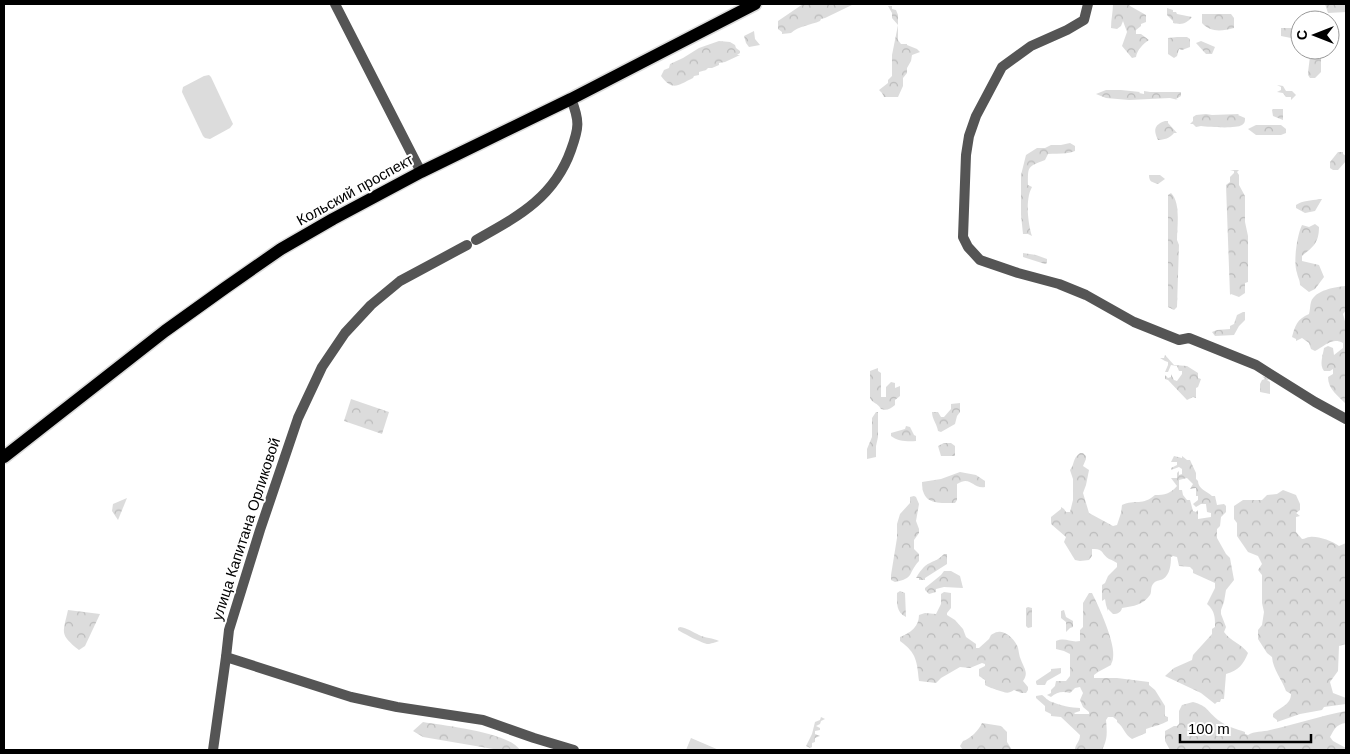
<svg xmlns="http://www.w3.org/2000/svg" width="1350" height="754" font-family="Arial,sans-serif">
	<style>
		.forest { fill: url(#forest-crowns); fill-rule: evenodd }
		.pitch { fill: #dcdcdc }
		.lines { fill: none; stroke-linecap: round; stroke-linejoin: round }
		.primary-casing { stroke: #dbdbdb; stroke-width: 15 }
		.minor { stroke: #555; stroke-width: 10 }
		.tertiary { stroke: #555; stroke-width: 10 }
		.primary { stroke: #000; stroke-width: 12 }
		.labels { text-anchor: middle; stroke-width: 4; stroke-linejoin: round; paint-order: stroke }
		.street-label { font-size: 15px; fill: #000; stroke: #fff }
	</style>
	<defs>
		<pattern id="forest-crowns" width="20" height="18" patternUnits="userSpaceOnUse" patternTransform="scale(1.25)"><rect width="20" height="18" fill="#dcdcdc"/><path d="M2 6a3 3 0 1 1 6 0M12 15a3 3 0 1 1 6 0" fill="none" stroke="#bbb"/></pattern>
	</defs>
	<rect width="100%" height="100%" fill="#fff"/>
	<g class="forest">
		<path d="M803,4h51l-29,14 -4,1 -1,2c-9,4 -22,5 -29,12l-9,1v-2l-4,-3v-8z"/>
		<path d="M1113,4h16l1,2 16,9v7l-5,2v2l-5,4v4h5l8,6c-6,4 -12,10 -13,17l-4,1 -10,-12 5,-14 -4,-11 -2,5 -4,3 -6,-1c0,-9 2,-16 2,-24z"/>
		<polygon points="1325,4 1346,4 1346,12 1328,13"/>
		<polygon points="888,6 892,6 892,9 896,10 898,15 898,40 901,44 907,44 907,45 917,49 920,52 912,55 911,61 907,68 907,73 903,78 903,86 898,97 884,97 882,93 879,90 888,83 888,80 892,76 892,55 898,25 892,18 892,13"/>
		<path d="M1167,8l6,2v2h3l1,2 15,3c-6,7 -10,8 -19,6v-2l-6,-6z"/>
		<path d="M1202,14h29l3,4v10c-12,3 -23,5 -32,-5z"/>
		<polygon points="1281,28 1291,28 1300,30 1300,34 1292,36 1291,38 1281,36"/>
		<polygon points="754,31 755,39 760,45 749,47 746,43 744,36"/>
		<polygon points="1177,37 1187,37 1190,39 1190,47 1182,50 1179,49 1177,56 1174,58 1168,54 1168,38"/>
		<path d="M719,41l11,1 5,3 1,3 4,3v2l-3,2h3l-15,7 -6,1v2l-7,3h-4l-2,2 -7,2v3l-5,1 -1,2c-15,7 -20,14 -32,-2l3,-6 5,-2 1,-4 13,-6 16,-10z"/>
		<polygon points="1201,41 1215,47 1212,54 1206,54 1196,43"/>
		<path d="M1310,53l11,2v17l-6,6h-5l-2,-3c0,-7 2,-14 2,-22z"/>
		<polygon points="1277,85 1283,86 1286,91 1292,91 1296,95 1291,100 1291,97 1286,97 1283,93 1277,92 1281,90 1281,87"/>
		<polygon points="1106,90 1121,90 1140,92 1139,93 1144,94 1144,91 1150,92 1181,92 1181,96 1176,99 1178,100 1170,98 1129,100 1106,98 1096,94"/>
		<polygon points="1273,109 1283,109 1283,120 1273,116 1272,110"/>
		<path d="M1206,114l6,1 27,-1 -1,1 7,3c0,3 0,5 -3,7 -6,4 -33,2 -41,1l-5,1 -3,-3h-3l3,-3v-4l3,-2z"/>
		<path d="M1165,121h3v2l9,10h-3c-4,5 -10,7 -16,7 -4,-9 -5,-15 7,-19z"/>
		<polygon points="1256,125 1281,125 1286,129 1286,133 1281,135 1256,135 1248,129"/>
		<path d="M1070,143l5,3v5c-9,4 -18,2 -27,3l-3,6c-18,7 -17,6 -17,25l4,2c-7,12 -4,36 0,49l-4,-2h-5l-2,-19v-40l5,-20 11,-7h8l6,-3h10z"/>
		<polygon points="1338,152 1343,152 1343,154 1346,156 1346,161 1338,170 1333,170 1330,168 1330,162"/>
		<polygon points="1230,170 1239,170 1237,172 1239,175 1239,185 1245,196 1245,222 1248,236 1248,282 1245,283 1245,293 1239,297 1231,294 1230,295 1226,185 1230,182 1230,177 1234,173 1234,171"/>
		<path d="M1149,175h11l5,4 -7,5c-6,-2 -9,-2 -9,-9z"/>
		<path d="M1171,193c10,10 6,33 6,47l2,5 -2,62 -3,3 -6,-3v-112z"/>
		<path d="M1319,199h3l-7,12 -10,2 -9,-5v-3c7,-5 15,-4 23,-6z"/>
		<path d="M1315,224l4,3c0,16 -6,20 -17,29v5l17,4 5,12 -9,12 -6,3 -9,-7c0,-5 -2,-7 -3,-12 -4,-10 0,-38 5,-48l7,2z"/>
		<polygon points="1023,253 1036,255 1047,259 1047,263 1045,264 1023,257"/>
		<path d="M1346,286v24l-3,4 3,11v79c-8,-8 -18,-15 -18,-27l5,-3v-5l-3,2h-6c-5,-6 -1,-16 0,-23l4,-2 5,2 1,7 9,-7v-5c-11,-6 -18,3 -28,8l-4,-2 -2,-6 -7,-5 -6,3v-2l-4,-2c3,-11 5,-18 17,-23 1,-3 1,-9 2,-12 4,-12 24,-15 35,-16z"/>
		<polygon points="1243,312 1245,312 1245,320 1239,326 1234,335 1215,336 1212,332 1217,330 1230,329 1230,326 1234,324 1237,315"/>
		<polygon points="1165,355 1174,365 1187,366 1198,373 1198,378 1201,379 1198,387 1196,388 1196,398 1193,397 1187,400 1168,380 1165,379 1165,375 1168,378 1171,377 1171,374 1174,380 1177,381 1182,374 1182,371 1179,371 1177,366 1171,365 1168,372 1165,372 1168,365 1168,362 1165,361 1160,358 1164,358"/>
		<path d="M878,368v3l3,2v24h5v-10l5,-5 4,1v5l5,-2v10l-5,4v5c-5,4 -8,6 -14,4 -4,-7 -8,-5 -11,-11v-27z"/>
		<polygon points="1262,376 1270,379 1267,380 1270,382 1270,394 1260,392 1260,384 1262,380 1265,379"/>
		<polygon points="351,399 389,412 382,434 344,421"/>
		<path d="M960,403v9l-3,4 -2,8 -14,8 -3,-1c-1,-7 -6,-12 -6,-19h6l3,5h3l7,-8v-5z"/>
		<polygon points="876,412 878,412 878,437 876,446 876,457 867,459 867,449 872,437 872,418"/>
		<path d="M906,426l4,1 4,8 2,1v5c-8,1 -19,0 -25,-5v-3l14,-4z"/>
		<polygon points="944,443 951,443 955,446 955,456 941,456 938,446"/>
		<path d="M1080,453h3l3,3v3l-3,7 6,4 -3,15 -3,8 6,20 24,13 4,-1 4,-12 1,-8c13,-6 21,1 33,-10 10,0 15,-1 22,-9l-6,-8h6v-5l2,-2v4l3,-1v-5l-3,-2 -8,3v-2l6,-3v-3h-6l3,-6 8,2v-2l5,4h3l6,13v6l2,2c0,8 9,10 14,15h3l2,9 7,-1 2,2v6l-5,5 -1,9 -3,3v9l9,16 4,4 4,22 -8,10 -2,12 -3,8v4l5,13 -2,5c6,9 18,12 24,21 -5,12 -9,17 -22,21l-2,25h-3l-1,3h-3l-2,2 -14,-11 -36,-17 9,-8 18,-8 1,-5 19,-21v-5l3,-2c0,-10 0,-16 -8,-23l8,-16v-5l-22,-10v-3l-3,-3 -11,-1 -2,-9 -4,-1 -2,1c0,7 -1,18 -8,22 -4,2 -7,1 -10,5 -3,4 -1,8 -3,11 -7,10 -16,11 -28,13 -1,4 -4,6 -9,6l-5,-5v2l-2,-6 -1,-6 -3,2v-16l3,-2 3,-7 9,-9v-4c-3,-2 -5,-3 -8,-4 -8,-5 -5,-11 -17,-10v7l-3,4 -9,1 -5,-1 -11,-18 2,-5 -15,-13v-7l10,-8v-2l3,2 2,3h4l3,-12v-21l-3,-9c5,-6 2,-11 10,-17zM1187,478l6,6 -3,5 6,-1v8h2v4l-5,4 3,3 5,-3h5l1,8 4,1v4l-13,2v-9l-2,2 -3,-1 -3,-11h-3l-4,-5 -1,-5h-3v-10z"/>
		<path d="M960,472l16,3 9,6v6c-13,2 -14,-12 -28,-3v16l-2,3c-18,0 -33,2 -33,-21l19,-3z"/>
		<path d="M1283,490l13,5 4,9v6l-4,3 4,3 -4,1v15l6,7c3,0 5,-2 8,-2 8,-1 22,4 29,9l7,-3v101l-7,2 -1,25 -8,11 3,11 13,5v6l-22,3 -2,3 -22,4 -23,8v-2l-4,-3v-3c7,-7 18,-9 18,-20l-5,-3c-4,-12 -13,-21 -14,-34l-5,-4 -9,-14v-9l4,-5 2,-13 -2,-9v-28l-4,-5 4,-6 -4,-8 -10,-4 -11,-16v-13l-3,-4v-13l9,-6h19l5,-5 10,-1z"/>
		<path d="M914,496l2,1 3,7 -3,17 3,8v4l-5,7v9l5,5v7c-12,13 -4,17 -24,21l-4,-2v-5l6,-37v-14l3,-10 10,-11v-6z"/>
		<polygon points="127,498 118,520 112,511 113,504"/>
		<path d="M944,554h3v10l-22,14v2h-6v-2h-3c3,-5 8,-13 14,-15 7,-4 7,-2 14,-9z"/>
		<polygon points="944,571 951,571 960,576 963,588 944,587 936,589 936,592 929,594 925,590 925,588 941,575"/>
		<path d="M900,591l5,2 1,24c-10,-5 -9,-13 -9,-24z"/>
		<path d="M944,592l7,1v15l-4,5v2l8,5 8,9 3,8 10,7v4h3l10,-9 2,-4c2,-1 4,-3 7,-3 8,-2 18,9 20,16 1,4 1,8 3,12 3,8 8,13 2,21l5,6v3l-2,3h-5l-7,-3c-7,5 -9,2 -17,0 -5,-2 -7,-2 -12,-5v-5l-6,-4v-7l6,-3v-2l-3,-1 -12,5 -10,-1 -19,11 -5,5 -17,-2c-2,-19 -2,-28 -19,-40v-4c10,-4 19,-10 19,-22l6,-2 11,1 5,-10v-10z"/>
		<path d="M1089,593h3c7,14 24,51 21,65 0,3 -2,5 -2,7l-13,7 -4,3v3h23l32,4v3l6,5 10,16v10l3,1v4c-7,4 -14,5 -22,8v4l-14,6c-8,-5 -8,-12 -15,-17v-2l-4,-3h-5l-2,3c1,12 2,19 -4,30h-27c0,-6 5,-8 5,-15l-19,-18 -10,-1v-2l-6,-3v-5l-9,-8v-2l6,-1c3,2 6,6 10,7 7,3 20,6 28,6v3l-6,2 1,1h14v-2l-6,-5 -3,-7 3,-7 -3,-6 -5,1 -5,5c-8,-2 -13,-1 -19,4l-4,-2 4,-2v-3l4,-4 1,-5h10l4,-5v-22l-6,-3 -8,-2v-8c10,-4 14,2 24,0v-11l3,-3v-24z"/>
		<polygon points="1028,607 1032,608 1032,627 1028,628 1026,626 1026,608"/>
		<path d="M68,610l32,4 -15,32 -6,4c-20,-16 -16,-17 -11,-40z"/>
		<polygon points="1064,610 1066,617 1073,621 1073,627 1070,628 1066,632 1066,622 1061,618 1061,611"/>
		<path d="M680,627c7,1 13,5 19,8 6,3 14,3 20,6 -3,1 -9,3 -11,3 -5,0 -25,-11 -30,-14v-2z"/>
		<polygon points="1061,668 1061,673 1047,681 1045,685 1037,685 1036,683 1036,681 1051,671 1051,669"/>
		<path d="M1193,702c15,4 14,9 25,18 8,6 18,9 27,12v2l3,1c6,-4 15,-3 22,-5 26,-6 50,-14 76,-19v12c-10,1 -12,7 -16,14l3,4 13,7v2h-176l-5,-9v-10l9,-5h3l2,-2v-13l3,-6z"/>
		<polygon points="821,717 825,719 821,721 820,724 816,726 820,728 820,730 815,731 815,734 820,736 815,738 815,742 812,743 812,747 810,748 806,746 812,734 815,722 820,720"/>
		<path d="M423,722c23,4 85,10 97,28h-21l-76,-13 -10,-6z"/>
		<path d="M982,723l19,3 6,6v10l5,8h-49l-3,-4 3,-5c7,-2 16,-11 19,-18z"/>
	</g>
	<g class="pitch">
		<polygon points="209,75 211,77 233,124 230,128 210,139 205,138 203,136 182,92 183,87 204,76"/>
		<polygon points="691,738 719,750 686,750"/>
	</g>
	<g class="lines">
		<defs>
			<polyline id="primary" points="4,457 165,331 225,288 281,249 333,219 421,172 571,99 755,4"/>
		</defs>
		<use href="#primary" class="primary-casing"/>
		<g class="minor">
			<polyline points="1088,4 1084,20 1067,30 1031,46 1002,67 976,116 969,136 966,155 963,237 968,247 980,260 1018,273 1059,284 1086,295 1134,322 1179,340 1189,338 1256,365 1315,402 1346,419"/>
			<path d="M476,240c41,-23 78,-42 95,-90 8,-22 9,-29 0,-51"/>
			<polyline points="467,245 400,281 371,305 345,333 322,367 298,418 260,530 229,630 226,657 351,697 397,707 483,720 534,738 574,750"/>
			<polyline points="213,750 226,657"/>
		</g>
		<polyline class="tertiary" points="335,4 421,172"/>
		<use href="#primary" class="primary"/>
	</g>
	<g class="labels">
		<g class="street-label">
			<text transform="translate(355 190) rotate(-29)" y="5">Кольский проспект</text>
			<text transform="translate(246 529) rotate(-72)" y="5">улица Капитана Орликовой</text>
		</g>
	</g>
	<rect width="1350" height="754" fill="none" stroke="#000000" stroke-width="10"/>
	<g transform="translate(1315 35) rotate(270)"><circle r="24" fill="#ffffff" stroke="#999999"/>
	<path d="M0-4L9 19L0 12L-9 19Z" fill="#000000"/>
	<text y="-8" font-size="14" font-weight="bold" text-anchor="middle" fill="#000000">С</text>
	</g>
	<path d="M1180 734v8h131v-8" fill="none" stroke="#000000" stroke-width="2.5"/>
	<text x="1188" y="734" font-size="15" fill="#000000" stroke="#ffffff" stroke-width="4" paint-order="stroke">100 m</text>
</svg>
